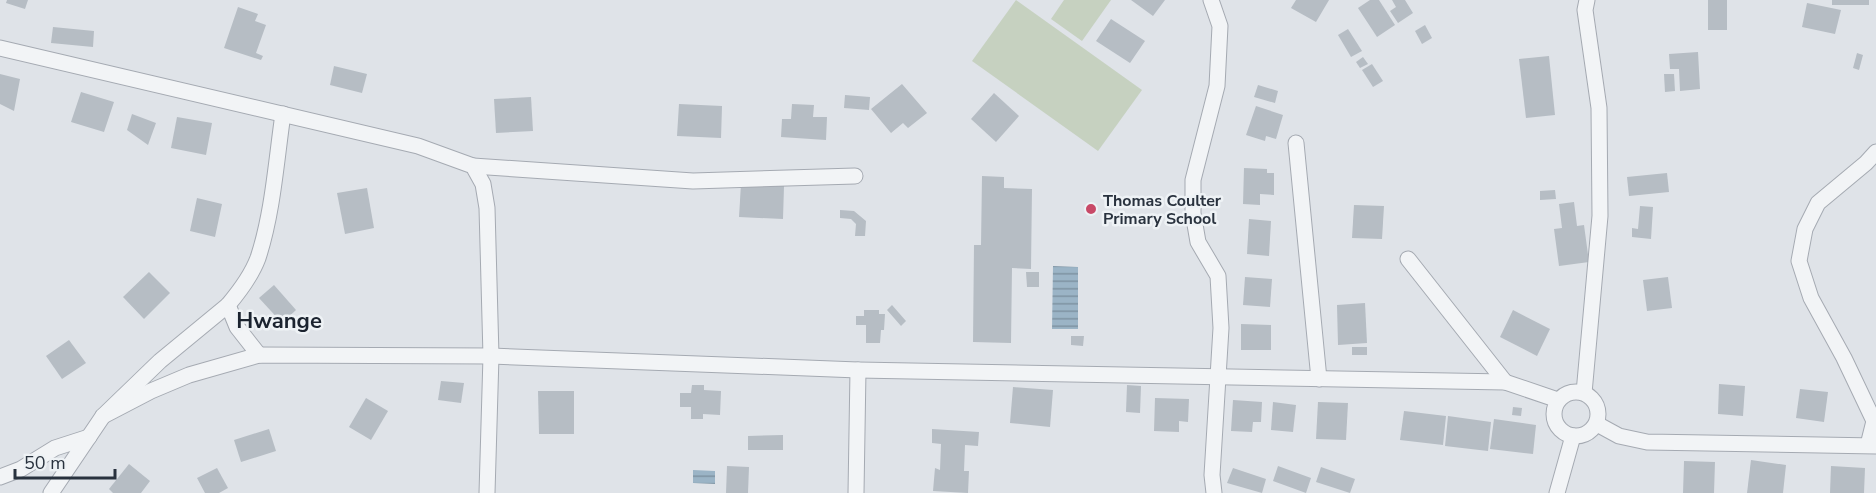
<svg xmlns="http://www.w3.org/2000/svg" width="1876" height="493" font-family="'Nunito Sans',sans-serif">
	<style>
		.grass { fill: #c6d1c0 }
		.water { fill: url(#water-rules) }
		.building { fill: #b6bdc4 }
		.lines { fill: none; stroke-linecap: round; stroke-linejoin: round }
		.street-casing { stroke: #a5aab2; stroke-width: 17 }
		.street { stroke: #f2f4f6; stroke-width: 15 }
		.poi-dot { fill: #c84967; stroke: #eef2f5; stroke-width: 2 }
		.labels { text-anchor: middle; stroke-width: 5; stroke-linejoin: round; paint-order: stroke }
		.poi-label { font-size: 16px; font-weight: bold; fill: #29323e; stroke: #eef2f5; text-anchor: start }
		.district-label { font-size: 22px; font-weight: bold; fill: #1b232f; stroke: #eef2f5 }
	</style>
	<defs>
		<pattern id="water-rules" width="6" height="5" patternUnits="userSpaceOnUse" patternTransform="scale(1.5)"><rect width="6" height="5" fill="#9bb4c6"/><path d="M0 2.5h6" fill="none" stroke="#7e93a2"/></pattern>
	</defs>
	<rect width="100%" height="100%" fill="#dfe3e8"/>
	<g class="grass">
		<polygon points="1016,0 1142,90 1098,151 972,61"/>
		<polygon points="1064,0 1111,0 1082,41 1051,19"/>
	</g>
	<g class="water">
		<polygon points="1053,266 1078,267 1078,329 1052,329"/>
		<polygon points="693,470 715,471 715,484 693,483"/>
	</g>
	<g class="building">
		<polygon points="7,0 28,0 25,9 6,3"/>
		<polygon points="1131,0 1165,0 1153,16"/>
		<polygon points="1296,0 1329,0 1316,22 1291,8"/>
		<polygon points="1370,0 1379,0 1395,25 1377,37 1358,8"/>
		<polygon points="1392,0 1405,0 1413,13 1398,23 1390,11 1396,7"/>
		<rect x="1708" y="0" width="19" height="30"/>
		<rect x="1832" y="0" width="37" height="5"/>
		<polygon points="1807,3 1841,10 1835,34 1802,27"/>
		<polygon points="238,7 258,14 255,21 266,25 256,53 263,56 261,60 224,48"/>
		<polygon points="1111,19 1145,41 1130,63 1096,41"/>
		<polygon points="1425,25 1432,38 1422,44 1415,31"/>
		<polygon points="53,27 94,31 93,47 51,43"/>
		<polygon points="1348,29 1362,51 1351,57 1338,35"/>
		<polygon points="1698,52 1700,89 1680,91 1679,69 1670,69 1669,54"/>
		<polygon points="1857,53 1863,55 1859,70 1853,68"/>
		<polygon points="1549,56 1555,115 1526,118 1519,59"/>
		<polygon points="1363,57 1368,64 1360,68 1356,62"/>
		<polygon points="1372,64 1383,81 1373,87 1362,70"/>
		<polygon points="334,66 367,74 362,93 330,85"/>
		<polygon points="0,74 20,79 14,111 0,104"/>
		<polygon points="1664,74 1674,74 1675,91 1665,92"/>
		<polygon points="902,84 927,113 908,128 903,123 891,133 871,109"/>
		<polygon points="1258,85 1278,91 1275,103 1254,97"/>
		<polygon points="81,92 114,102 104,132 71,122"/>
		<polygon points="994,93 1019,116 996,142 971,119"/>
		<polygon points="845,95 870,97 869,110 844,108"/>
		<polygon points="531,97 533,131 496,133 494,99"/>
		<polygon points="679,104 722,106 721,138 677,136"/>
		<polygon points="792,104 814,105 813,117 827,117 826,140 781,137 782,119 791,119"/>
		<polygon points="1256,106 1283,115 1276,139 1266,136 1265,141 1246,135"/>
		<polygon points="132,114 156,123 148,145 127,130"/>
		<polygon points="177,117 212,123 206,155 171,148"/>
		<polygon points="1244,168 1267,169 1267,173 1274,173 1274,195 1260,194 1260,205 1243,204"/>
		<polygon points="1667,173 1669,192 1629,196 1627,177"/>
		<polygon points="982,176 1004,177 1004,188 1032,189 1031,269 1012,268 1011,343 973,342 974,245 981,245"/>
		<polygon points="741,184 784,186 783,219 739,217"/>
		<polygon points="367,188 374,228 345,234 337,193"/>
		<polygon points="1555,190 1556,199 1540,200 1540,191"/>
		<polygon points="197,198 222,204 215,237 190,231"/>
		<polygon points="1574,202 1577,226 1584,225 1589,262 1559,266 1554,229 1562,228 1559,204"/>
		<polygon points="1354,205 1384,206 1382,239 1352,238"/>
		<polygon points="1640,206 1653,207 1651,239 1632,237 1632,228 1638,229"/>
		<polygon points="840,210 854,211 866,221 865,236 855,236 856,224 851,219 840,218"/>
		<polygon points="1249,219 1271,221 1269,256 1247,254"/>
		<polygon points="149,272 170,293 144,319 123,297"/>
		<polygon points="1026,272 1039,272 1039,287 1027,287"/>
		<polygon points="1245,277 1272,279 1270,307 1243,305"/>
		<polygon points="1668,277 1672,308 1647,311 1643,280"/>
		<polygon points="274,285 296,310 282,323 259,298"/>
		<polygon points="1365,303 1367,343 1338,345 1337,305"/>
		<polygon points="892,305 906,321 901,326 887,310"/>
		<polygon points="864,310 879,310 879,314 885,314 884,330 881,330 880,343 866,343 866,325 856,325 856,316 864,316"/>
		<polygon points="1513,310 1550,329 1537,356 1500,337"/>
		<polygon points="1241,324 1271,325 1271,350 1241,350"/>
		<polygon points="1071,336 1084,336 1083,346 1071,345"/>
		<polygon points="69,340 86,363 62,379 46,356"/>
		<rect x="1352" y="347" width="15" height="8"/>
		<polygon points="441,381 464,383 461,403 438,400"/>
		<polygon points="1719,384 1745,386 1743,416 1718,414"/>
		<polygon points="692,385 704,385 704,390 721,391 720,415 703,414 703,419 691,419 691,407 680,407 680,393 691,393"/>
		<polygon points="1127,385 1141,386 1140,413 1126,412"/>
		<polygon points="1013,387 1053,390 1050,427 1010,423"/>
		<polygon points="1800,389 1828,392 1824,422 1796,418"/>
		<polygon points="538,391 574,391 574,434 539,434"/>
		<polygon points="366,398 388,411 371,440 349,427"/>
		<polygon points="1155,398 1189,399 1188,422 1179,421 1179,432 1154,431"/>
		<polygon points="1233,400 1262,402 1261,422 1253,422 1252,432 1231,431"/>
		<polygon points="1273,402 1296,405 1293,432 1271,430"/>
		<polygon points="1318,402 1348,403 1346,440 1316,439"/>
		<polygon points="1513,407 1522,408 1521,416 1512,415"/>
		<polygon points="1404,411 1446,416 1443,445 1400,440"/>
		<polygon points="1448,416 1491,422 1488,451 1445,446"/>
		<polygon points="1494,419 1536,425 1533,454 1490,449"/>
		<polygon points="269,429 276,451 241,462 234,440"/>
		<polygon points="932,429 979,432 978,446 965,445 964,471 969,471 968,493 933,491 935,468 940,470 941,444 932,443"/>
		<polygon points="783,435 783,450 748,450 748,436"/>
		<polygon points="1751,460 1786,465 1783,493 1747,493"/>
		<polygon points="1684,461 1715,462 1714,493 1683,493"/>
		<polygon points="129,464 150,481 141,493 113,493 109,489"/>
		<polygon points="727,466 749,467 748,493 726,493"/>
		<polygon points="1278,466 1311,478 1306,493 1273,481"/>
		<polygon points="1831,466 1865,468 1864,493 1830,493"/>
		<polygon points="1321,467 1355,479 1350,493 1316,482"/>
		<polygon points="217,468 228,488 219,493 205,493 197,478"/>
		<polygon points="1233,468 1266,479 1262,493 1227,483"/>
	</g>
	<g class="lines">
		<defs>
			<g id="street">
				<polyline points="1211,0 1220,26 1217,86 1193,180 1193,213 1198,242 1218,276 1221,328 1212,475 1214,493"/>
				<polyline points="0,48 418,146 473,166 483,184 487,208 491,356 487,493"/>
				<polyline points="1296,143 1319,379"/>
				<polyline points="473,166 693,181 855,176"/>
				<polyline points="1408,259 1505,382"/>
				<polyline points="228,305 237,327 259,355"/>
				<circle cx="1576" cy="414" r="22"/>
				<polyline points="1584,393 1600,216 1599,108 1585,10 1587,0"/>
				<polyline points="103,416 151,391 189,375 259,355 491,356 858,370 1505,382 1558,400"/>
				<polyline points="1597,424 1619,436 1647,442 1876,446"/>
				<polyline points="1868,445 1874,421 1844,358 1811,298 1799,261 1805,229 1818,203 1866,163 1876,152"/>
				<polyline points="0,477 21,469 55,448 89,437"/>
				<path d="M51,493l52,-77 57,-55 68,-56c11,-13 24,-31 30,-47 15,-46 18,-96 25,-144"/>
				<polyline points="856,493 858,370"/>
				<polyline points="1557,493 1573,436"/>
			</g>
		</defs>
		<use href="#street" class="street-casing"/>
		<use href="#street" class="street"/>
	</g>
	<circle class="poi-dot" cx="1091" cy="209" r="6"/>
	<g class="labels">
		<g class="poi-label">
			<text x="1103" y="206">Thomas Coulter<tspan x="1103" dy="18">Primary School</tspan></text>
		</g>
		<g class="district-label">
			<text x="279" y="328">Hwange</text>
		</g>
	</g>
	<path d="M15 469v9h100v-9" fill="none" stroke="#29323e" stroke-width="3"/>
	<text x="24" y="469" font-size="18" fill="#29323e" stroke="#eef2f5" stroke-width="4.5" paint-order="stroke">50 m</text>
</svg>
